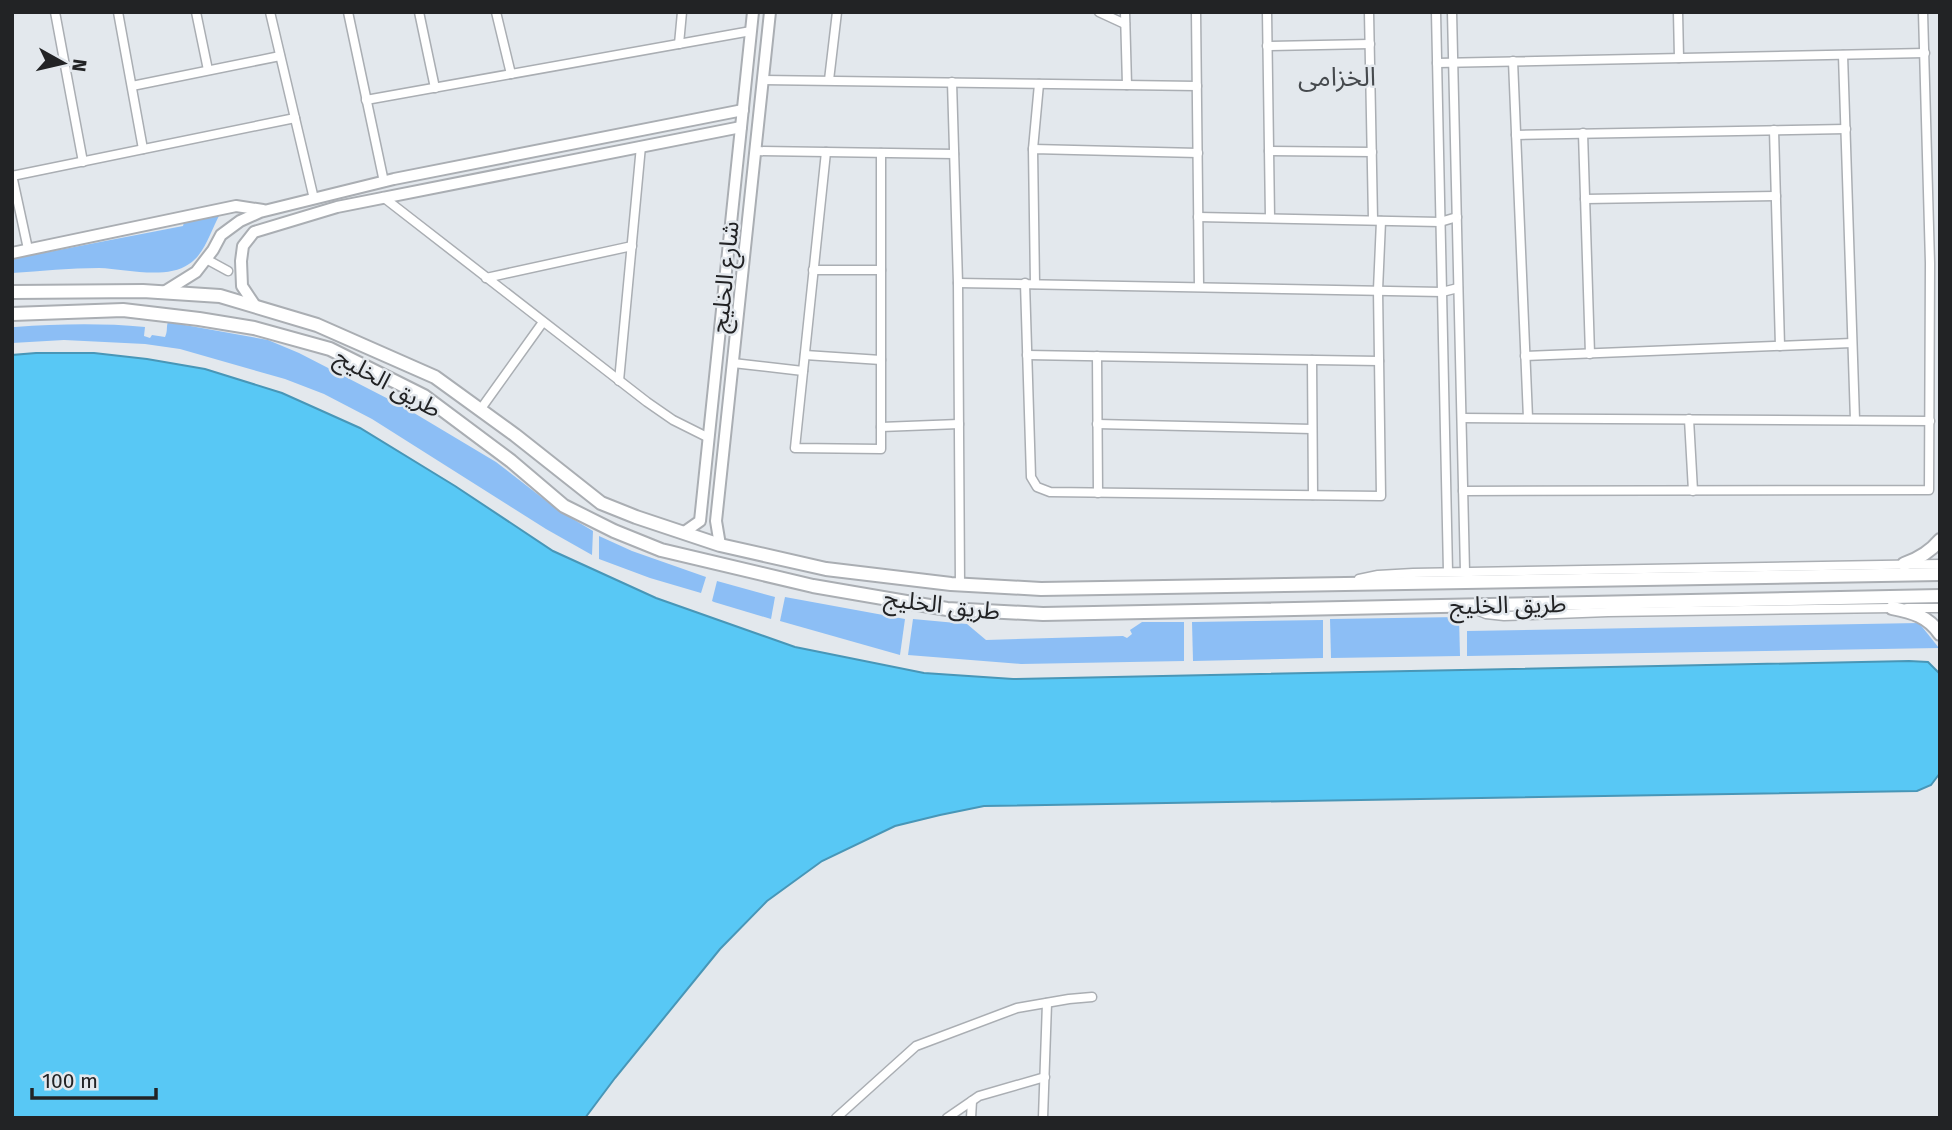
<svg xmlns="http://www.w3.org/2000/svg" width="1952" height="1130" font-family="'Fira Sans','Noto Sans Arabic',sans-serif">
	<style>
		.grass { fill: #8cbef5 }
		.water { fill: #58c8f5; stroke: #4896b7; stroke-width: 2 }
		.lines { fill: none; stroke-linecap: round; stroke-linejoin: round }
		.street-casing { stroke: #aaaeb3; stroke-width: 11 }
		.secondary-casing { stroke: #aaaeb3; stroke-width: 14 }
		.primary-casing { stroke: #aaaeb3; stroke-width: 16 }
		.street { stroke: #fff; stroke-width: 8 }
		.secondary { stroke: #fff; stroke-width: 10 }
		.primary { stroke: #fff; stroke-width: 12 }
		.labels { text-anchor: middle; stroke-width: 5; stroke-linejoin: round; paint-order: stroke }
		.street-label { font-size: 24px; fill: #222325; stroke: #e3e8ed }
		.neighbourhood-label { font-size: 26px; fill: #464a4e; stroke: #e3e8ed }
	</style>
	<rect width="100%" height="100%" fill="#e3e8ed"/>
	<g class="grass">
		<path d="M220,214c-9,16 -15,40 -31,50 -23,16 -63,5 -90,4 -29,0 -58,3 -87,5v-14l171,-33 1,-4z"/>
		<path d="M168,322l100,18 31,13 105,54 92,55 62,48 35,21 -1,24 -46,-26 -174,-110 -48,-25 -39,-15 -105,-30 -35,-5 -81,-4 -52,3v-16h3c43,-3 86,-4 130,0l-1,9 6,2 2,-3 13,2c3,-6 1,-10 3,-15z"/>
		<polygon points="599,536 632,551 706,577 701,593 650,578 599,559"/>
		<polygon points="717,581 775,597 771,619 714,602 712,601"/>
		<polygon points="785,597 905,619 900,655 780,621"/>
		<polygon points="1459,617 1460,656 1331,658 1330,619"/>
		<polygon points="913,619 967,624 986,640 1123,636 1127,638 1132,634 1130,630 1142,622 1184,622 1184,661 1021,664 908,655"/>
		<polygon points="1323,620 1323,658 1193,661 1192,622"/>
		<polygon points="1919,623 1939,648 1467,656 1467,631"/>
	</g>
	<polygon class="water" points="36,353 94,353 147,359 205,369 282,393 360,428 455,486 553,551 656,598 795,647 924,673 1013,679 1909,661 1928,662 1940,674 1940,773 1931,785 1917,791 984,806 940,815 895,826 822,861 767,901 720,949 615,1078 585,1118 12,1118 12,355"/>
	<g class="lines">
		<defs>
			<g id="street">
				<polyline points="55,12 83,162"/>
				<polyline points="118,12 143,149"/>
				<polyline points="196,12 208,70"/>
				<polyline points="270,12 314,199"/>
				<polyline points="348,12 384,182"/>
				<polyline points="419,12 435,88"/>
				<polyline points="496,12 511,74"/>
				<polyline points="1099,12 1125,24"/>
				<polyline points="1125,12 1127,85"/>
				<polyline points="1196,12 1199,286"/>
				<polyline points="1267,12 1270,218"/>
				<polyline points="1369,12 1373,220"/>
				<polyline points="1436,12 1448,572"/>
				<polyline points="1452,12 1465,572"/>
				<polyline points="1678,12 1679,58"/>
				<polyline points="679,44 682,12"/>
				<polyline points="1267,46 1370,44"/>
				<polyline points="1843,55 1855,420"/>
				<polyline points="1513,61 1528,418"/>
				<polyline points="1437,63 1925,53"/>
				<polyline points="763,80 1197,86"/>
				<polyline points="829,80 837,12"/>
				<polyline points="952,82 958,283 960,585"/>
				<polyline points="132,86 280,56"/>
				<polyline points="366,100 751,31"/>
				<polyline points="1774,130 1780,346"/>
				<polyline points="1583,133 1590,354"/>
				<polyline points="1516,135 1846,129"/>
				<polyline points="1033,149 1039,84"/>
				<polyline points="755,151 954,154"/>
				<polyline points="1269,151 1372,152"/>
				<polyline points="826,152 795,448 881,449 881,153"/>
				<polyline points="12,175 28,249"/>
				<polyline points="12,176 295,118"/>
				<polyline points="383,197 647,402 673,420 709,438"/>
				<polyline points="1585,199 1776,196"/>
				<polyline points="1198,217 1440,222 1457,217"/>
				<polyline points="206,259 228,271"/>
				<polyline points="813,270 881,270"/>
				<polyline points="486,278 632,246"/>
				<polyline points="958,283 1442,292 1458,288"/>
				<polyline points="1025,283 1031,477 1037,487 1050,492 1381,496 1378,290 1381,221"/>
				<polyline points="1035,284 1033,149 1198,153"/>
				<polyline points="805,355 881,360"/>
				<polyline points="1027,355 1379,361"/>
				<polyline points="1097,356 1098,493"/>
				<polyline points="1525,356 1852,343"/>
				<polyline points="1312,360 1313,495"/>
				<polyline points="733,363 803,371"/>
				<polyline points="619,381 641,146"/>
				<polyline points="480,410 543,322"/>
				<polyline points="1462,418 1930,421"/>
				<polyline points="1689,419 1693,491"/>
				<polyline points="1097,424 1312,429"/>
				<polyline points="881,427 959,424"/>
				<polyline points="1463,491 1929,490 1930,263 1923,12"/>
				<polyline points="1359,579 1378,575 1413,573 1940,564"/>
				<polyline points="1471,608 1486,614 1504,616 1608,612 1894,608"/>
				<polyline points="1907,608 1940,608"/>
				<polyline points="836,1118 916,1046 1017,1008 1069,999 1092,997"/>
				<polyline points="947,1118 979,1096 1045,1077"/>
				<polyline points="971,1118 972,1101"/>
				<polyline points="1043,1118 1047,1003"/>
			</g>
			<g id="secondary">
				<polyline points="12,253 236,206 263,210"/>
				<polyline points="164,292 196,272 213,250 221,235 240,221 260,212 394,179 743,110"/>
				<polyline points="256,307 242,286 241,261 243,246 254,232 337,207 741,127"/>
				<polyline points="683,533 700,521 753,12"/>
				<polyline points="720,545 716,521 770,12"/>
			</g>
			<g id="primary">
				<polyline points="12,292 143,291 220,296 317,325 435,377 515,435 601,503 636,517 720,545 826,569 951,584 1041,589 1940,574"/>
				<polyline points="12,314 123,310 199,319 254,328 330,349 424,396 511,461 564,506 614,531 661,550 813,586 947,609 1043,614 1940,596"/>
				<path d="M1904,564c14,-5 26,-12 36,-24"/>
				<path d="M1892,608c20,4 36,8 48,26"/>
			</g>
		</defs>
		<use href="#street" class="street-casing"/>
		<use href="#secondary" class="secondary-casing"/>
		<use href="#primary" class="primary-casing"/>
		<use href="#street" class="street"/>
		<use href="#secondary" class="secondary"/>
		<use href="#primary" class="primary"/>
	</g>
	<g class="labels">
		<g class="street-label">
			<text transform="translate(725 277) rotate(-84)" y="8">شارع الخليج</text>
			<text transform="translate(388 383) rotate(29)" y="8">طريق الخليج</text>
			<text transform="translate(942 605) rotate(7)" y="8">طريق الخليج</text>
			<text transform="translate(1508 605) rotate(-1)" y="8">طريق الخليج</text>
		</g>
		<g class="neighbourhood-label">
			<text x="1337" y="86">الخزامى</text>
		</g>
	</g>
	<rect width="1952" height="1130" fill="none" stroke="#222325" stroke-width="28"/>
	<g transform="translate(63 63) rotate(98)" stroke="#e3e8ed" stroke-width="5" paint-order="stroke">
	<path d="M0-5L12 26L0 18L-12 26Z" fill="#222325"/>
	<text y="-10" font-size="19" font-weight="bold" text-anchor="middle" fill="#222325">N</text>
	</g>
	<path d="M32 1088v10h124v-10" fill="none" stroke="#222325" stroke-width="3.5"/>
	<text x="42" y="1088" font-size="21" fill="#222325" stroke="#e3e8ed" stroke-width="5" paint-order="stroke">100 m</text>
</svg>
